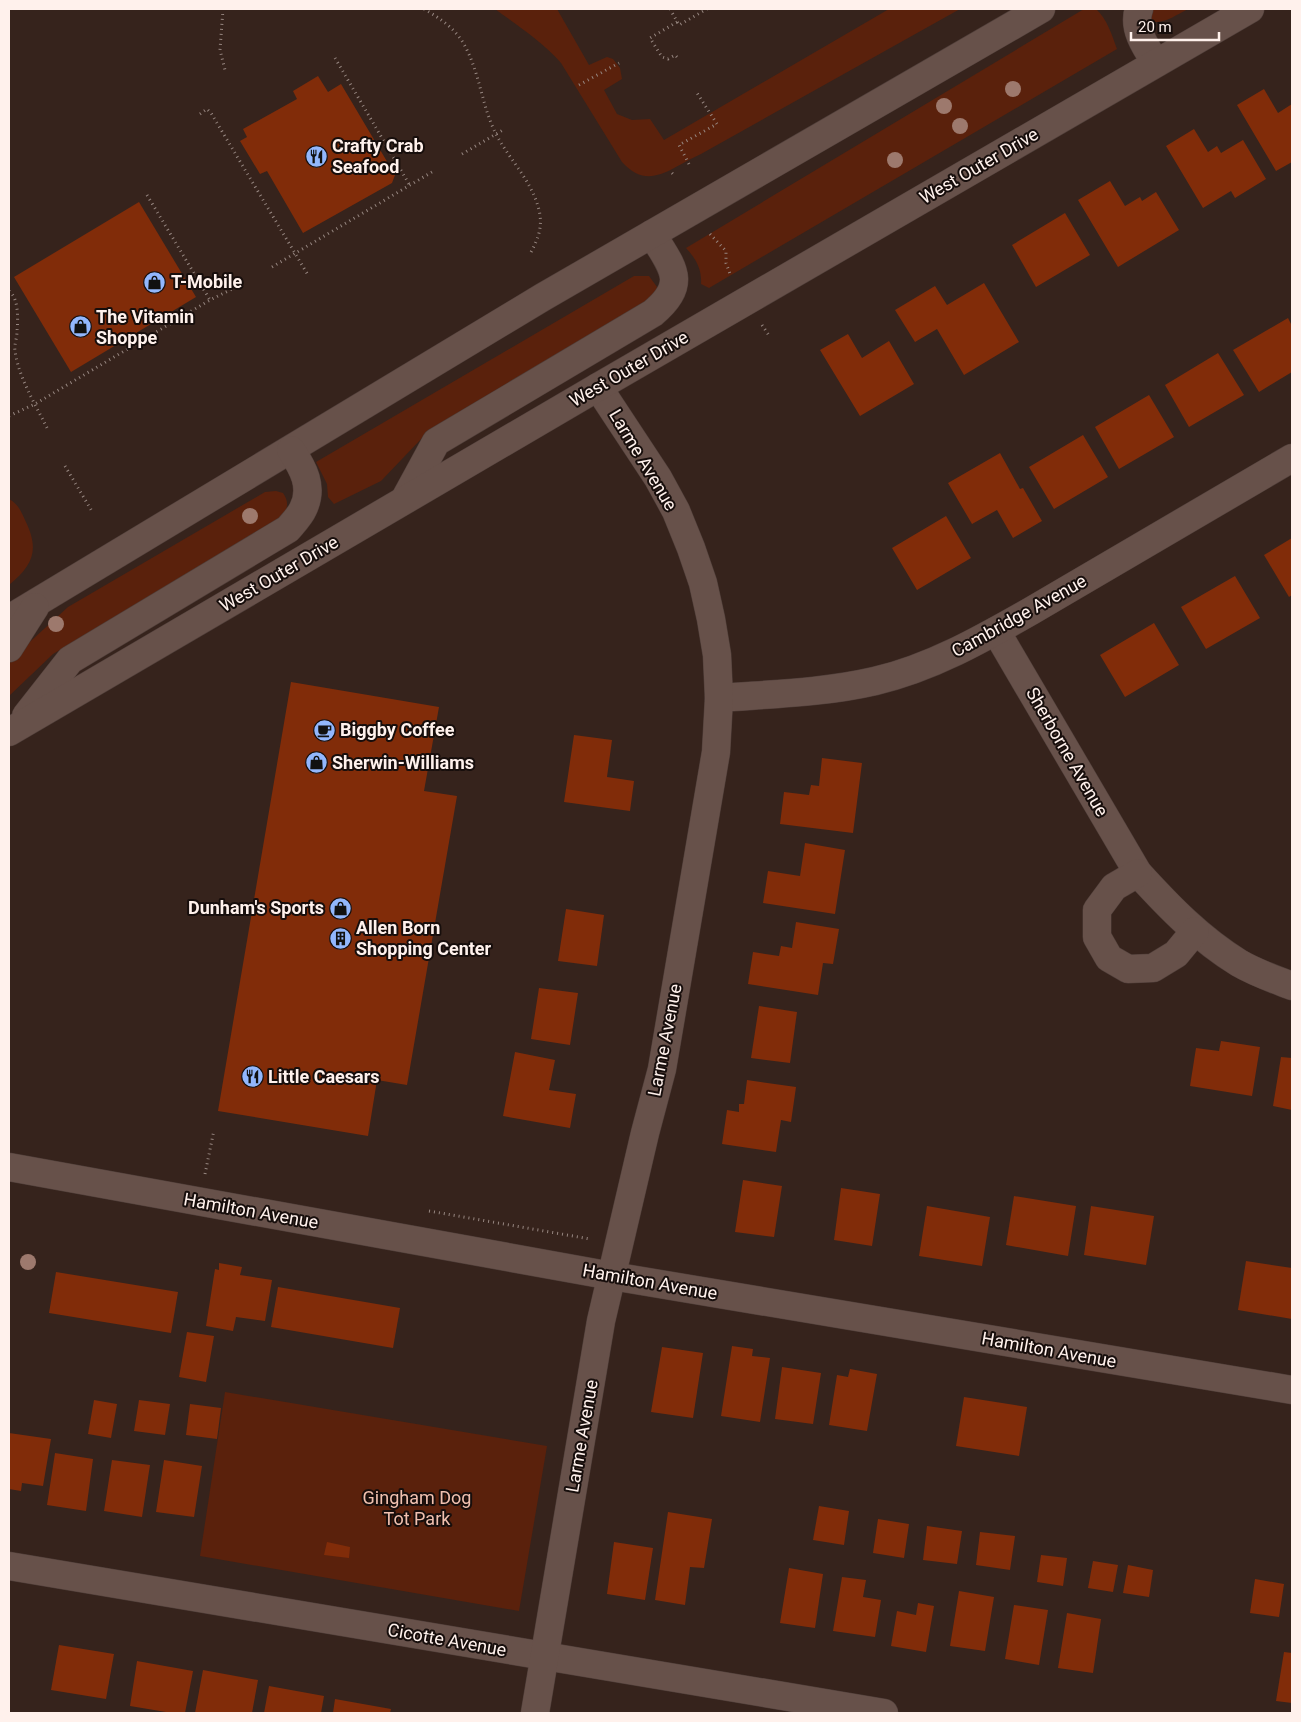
<svg xmlns="http://www.w3.org/2000/svg" width="1301" height="1722" font-family="Roboto,sans-serif">
	<style>
		.green { fill: #5a210c }
		.building { fill: #812c09 }
		.lines { fill: none; stroke-linecap: round; stroke-linejoin: round }
		.street-casing { stroke: #4f3e39; stroke-width: 29 }
		.secondary-casing { stroke: #4f3e39; stroke-width: 29 }
		.path { stroke: #978781; stroke-width: 3; stroke-dasharray: 1 4; stroke-linecap: butt }
		.street { stroke: #67514a; stroke-width: 28 }
		.secondary { stroke: #67514a; stroke-width: 28 }
		.tree { fill: #9d796d }
		.labels { text-anchor: middle; stroke-width: 4; stroke-linejoin: round; paint-order: stroke }
		.poi-label { font-size: 18px; font-weight: bold; fill: #fff1ec; stroke: #170e0c; text-anchor: start }
		.street-label { font-size: 18px; fill: #fff1ec; stroke: #170e0c }
		.park-label { font-size: 18px; fill: #f1c0af; stroke: #170e0c }
	</style>
	<rect width="100%" height="100%" fill="#36231c"/>
	<g class="green">
		<path d="M495,9h62l32,56 18,-8 6,2 7,9 2,11 -18,11 13,24 15,6 18,-1 14,21 225,-131h71l-259,145c-30,13 -52,38 -79,8l-61,-99c-19,-22 -43,-37 -66,-54z"/>
		<path d="M1084,9h12c11,10 16,26 21,40l-408,239 -8,-4c1,-15 -5,-25 -15,-36z"/>
		<path d="M1149,9h39c-12,6 -22,14 -35,13l-5,-7z"/>
		<polygon points="634,276 649,276 657,287 651,305 628,315 423,437 381,481 334,504 328,497 327,484 316,462"/>
		<path d="M276,491l7,2c7,10 4,17 -2,27l-228,134 -44,42v-35l59,-54 197,-115z"/>
		<path d="M9,499c9,5 12,12 16,21 15,30 8,45 -16,65z"/>
		<polygon points="225,1392 547,1446 519,1611 200,1556"/>
	</g>
	<g class="building">
		<polygon points="318,76 328,92 341,84 395,175 392,183 303,233 267,171 260,174 240,141 247,137 243,129 297,99 293,91"/>
		<polygon points="1264,89 1278,113 1292,104 1292,162 1276,171 1237,105"/>
		<polygon points="1194,129 1208,152 1217,146 1221,153 1243,140 1266,179 1235,198 1231,191 1203,208 1166,146"/>
		<polygon points="1110,181 1125,206 1140,197 1142,201 1156,192 1179,230 1118,267 1078,200"/>
		<polygon points="139,202 196,297 71,372 14,277"/>
		<polygon points="1065,213 1090,255 1036,287 1012,245"/>
		<polygon points="984,283 1019,342 964,375 937,329 915,342 895,310 935,286 947,305"/>
		<polygon points="1288,318 1292,326 1292,372 1259,392 1233,350"/>
		<polygon points="848,334 862,358 889,341 914,384 860,416 820,350"/>
		<polygon points="1218,353 1244,395 1189,427 1165,385"/>
		<polygon points="1149,395 1174,437 1119,469 1095,427"/>
		<polygon points="1083,435 1108,477 1054,509 1029,467"/>
		<polygon points="1000,453 1020,489 1023,488 1042,521 1013,538 997,510 972,524 948,483"/>
		<polygon points="946,516 971,558 917,590 892,548"/>
		<polygon points="1292,538 1292,595 1289,597 1264,555"/>
		<polygon points="1235,576 1260,618 1206,649 1181,607"/>
		<polygon points="1154,623 1179,665 1125,697 1100,655"/>
		<polygon points="291,682 439,707 424,791 457,796 407,1085 377,1080 368,1136 218,1111"/>
		<polygon points="574,735 612,740 607,777 634,781 630,811 564,802"/>
		<polygon points="822,758 862,763 853,833 780,824 784,792 809,795 811,785 819,786"/>
		<polygon points="805,843 845,850 835,914 763,903 768,871 800,876"/>
		<polygon points="566,909 604,915 597,966 558,961"/>
		<polygon points="796,922 839,929 833,964 823,963 818,995 748,984 753,952 779,956 781,946 792,948"/>
		<polygon points="539,988 578,993 570,1045 531,1039"/>
		<polygon points="759,1006 797,1012 790,1063 751,1058"/>
		<polygon points="1221,1041 1260,1047 1252,1096 1190,1086 1196,1048 1219,1051"/>
		<polygon points="515,1052 555,1060 549,1090 576,1094 570,1128 503,1116"/>
		<polygon points="1281,1057 1292,1058 1292,1110 1273,1106"/>
		<polygon points="747,1080 796,1087 791,1122 781,1120 776,1152 722,1144 727,1110 739,1112 739,1104 744,1104"/>
		<polygon points="743,1180 782,1186 774,1237 735,1232"/>
		<polygon points="841,1188 880,1194 872,1246 834,1240"/>
		<polygon points="1014,1196 1076,1206 1068,1256 1006,1245"/>
		<polygon points="927,1206 990,1217 982,1266 919,1256"/>
		<polygon points="1091,1206 1154,1216 1146,1265 1084,1255"/>
		<polygon points="1246,1261 1292,1268 1292,1319 1238,1310"/>
		<polygon points="219,1263 242,1267 240,1275 272,1280 265,1321 236,1317 233,1331 206,1326 215,1269 219,1270"/>
		<polygon points="56,1272 178,1292 171,1333 49,1313"/>
		<polygon points="278,1287 400,1308 393,1348 271,1327"/>
		<polygon points="187,1332 214,1336 206,1382 179,1377"/>
		<polygon points="732,1346 753,1349 752,1356 770,1358 760,1422 721,1416"/>
		<polygon points="662,1347 703,1353 693,1418 651,1412"/>
		<polygon points="782,1367 821,1373 813,1424 775,1419"/>
		<polygon points="850,1369 877,1374 867,1431 829,1425 837,1375 848,1377"/>
		<polygon points="964,1397 1027,1407 1019,1456 956,1446"/>
		<polygon points="94,1400 117,1404 111,1438 88,1434"/>
		<polygon points="139,1400 170,1404 165,1435 134,1431"/>
		<polygon points="190,1404 221,1408 217,1439 186,1435"/>
		<polygon points="9,1433 51,1439 43,1486 22,1483 21,1491 9,1489"/>
		<polygon points="55,1453 93,1459 86,1511 47,1505"/>
		<polygon points="112,1460 150,1465 142,1517 104,1511"/>
		<polygon points="164,1460 202,1466 194,1517 156,1512"/>
		<polygon points="819,1506 849,1511 844,1545 813,1540"/>
		<polygon points="668,1512 712,1519 704,1568 690,1567 685,1605 655,1600"/>
		<polygon points="878,1519 909,1524 904,1558 873,1553"/>
		<polygon points="927,1526 962,1531 957,1564 923,1560"/>
		<polygon points="980,1532 1015,1536 1010,1570 976,1565"/>
		<polygon points="327,1542 350,1547 349,1558 324,1555"/>
		<polygon points="614,1542 653,1548 645,1600 607,1594"/>
		<polygon points="1041,1555 1067,1558 1063,1586 1037,1582"/>
		<polygon points="1093,1561 1118,1565 1113,1592 1088,1588"/>
		<polygon points="1128,1565 1153,1570 1149,1597 1123,1593"/>
		<polygon points="789,1568 823,1574 815,1628 780,1623"/>
		<polygon points="842,1577 866,1580 863,1597 881,1600 875,1637 833,1631"/>
		<polygon points="1255,1579 1284,1584 1279,1617 1250,1613"/>
		<polygon points="959,1591 994,1597 985,1651 950,1646"/>
		<polygon points="918,1603 934,1606 926,1652 891,1646 897,1611 916,1615"/>
		<polygon points="1014,1605 1048,1610 1039,1665 1005,1659"/>
		<polygon points="1067,1613 1101,1619 1093,1673 1058,1668"/>
		<polygon points="59,1645 114,1654 106,1699 51,1690"/>
		<polygon points="1284,1652 1292,1653 1292,1703 1276,1701"/>
		<polygon points="137,1661 193,1671 185,1713 172,1713 130,1706"/>
		<polygon points="203,1670 258,1680 252,1713 195,1713"/>
		<polygon points="269,1686 324,1696 321,1713 264,1713"/>
		<polygon points="335,1699 391,1709 390,1713 333,1713"/>
	</g>
	<g class="lines">
		<defs>
			<g id="street">
				<path d="M996,631l142,242c31,34 62,66 101,90 17,10 35,16 53,23"/>
				<path d="M719,698c52,-4 104,-5 156,-17 56,-13 107,-42 156,-70l261,-153"/>
				<polyline points="1138,873 1114,887 1097,910 1097,937 1109,958 1128,969 1153,968 1176,954 1195,931"/>
				<polyline points="9,1167 612,1276 1292,1390"/>
				<polyline points="9,1566 884,1713"/>
				<polyline points="535,1713 601,1321 645,1133 662,1069 716,752 719,698 717,655 711,619 703,583 691,548 676,511 658,478 598,387"/>
			</g>
			<g id="secondary">
				<path d="M1139,9c-7,19 7,39 17,54"/>
				<path d="M405,499l31,-57 217,-129c36,-30 19,-46 -1,-79"/>
				<polyline points="9,619 543,297 1041,9"/>
				<polyline points="9,648 35,607"/>
				<path d="M26,716l44,-56 218,-131c5,-6 12,-13 15,-20 11,-22 0,-41 -12,-59"/>
				<polyline points="9,732 598,387 1250,9"/>
			</g>
		</defs>
		<use href="#street" class="street-casing"/>
		<use href="#secondary" class="secondary-casing"/>
		<g class="path">
			<polyline points="223,9 220,50 225,70"/>
			<path d="M424,9c14,8 29,18 38,32 18,29 19,64 34,93 14,27 39,50 44,81 2,15 -3,26 -10,39"/>
			<polyline points="670,9 679,25 707,9"/>
			<polyline points="677,22 650,38 662,57 668,59 675,55 678,58"/>
			<polyline points="335,58 409,184"/>
			<polyline points="579,85 619,63"/>
			<polyline points="200,114 207,109 211,113 308,275"/>
			<polyline points="462,154 503,130"/>
			<polyline points="689,164 679,145 717,124 697,93"/>
			<polyline points="672,173 674,175"/>
			<polyline points="147,195 210,300"/>
			<polyline points="710,234 726,251 726,263 730,274"/>
			<polyline points="272,267 432,172"/>
			<path d="M9,291c10,7 9,29 8,41 0,6 -3,13 -2,19 4,28 21,54 33,79"/>
			<polyline points="762,325 770,337"/>
			<polyline points="9,416 35,404 210,300 234,288"/>
			<polyline points="65,466 93,513"/>
			<polyline points="205,1174 214,1130"/>
			<polyline points="429,1211 590,1239"/>
		</g>
		<use href="#street" class="street"/>
		<use href="#secondary" class="secondary"/>
	</g>
	<g class="tree">
		<circle cx="1013" cy="89" r="8"/>
		<circle cx="944" cy="106" r="8"/>
		<circle cx="960" cy="126" r="8"/>
		<circle cx="895" cy="160" r="8"/>
		<circle cx="250" cy="516" r="8"/>
		<circle cx="56" cy="624" r="8"/>
		<circle cx="28" cy="1262" r="8"/>
	</g>
	<defs>
		<symbol id="restaurant-disc" viewBox="-11 -11 22 22"><circle r="9.5" fill="#92b7fd" stroke="#170e0c"/><path d="M-5-6h1v4h1v-4h1v4h1v-4h1v5L-1.5 .5V6h-2V.5L-5-1ZM5-6V6H3V1.5H1.5Q1.5-4 5-6Z" fill="#111"/></symbol>
		<symbol id="shop-disc" viewBox="-11 -11 22 22"><circle r="9.5" fill="#92b7fd" stroke="#170e0c"/><path d="M-5-2.5h2.3a2.7 3.5 0 0 1 5.4 0H5L5.5 6h-11ZM-1.5-2.5h3a1.5 2.3 0 0 0-3 0Z" fill="#111"/></symbol>
		<symbol id="cafe-disc" viewBox="-11 -11 22 22"><circle r="9.5" fill="#92b7fd" stroke="#170e0c"/><path d="M-5.5-4.5H6V0H3Q3 3.5 0 3.5H-2.5Q-5.5 3.5-5.5 0ZM3-3.2v2h1.7v-2ZM-6 4.5H4V6H-6Z" fill="#111"/></symbol>
		<symbol id="building-disc" viewBox="-11 -11 22 22"><circle r="9.5" fill="#92b7fd" stroke="#170e0c"/><path d="M-4-6H4V6H1V3H-1V6H-4ZM-2.5-4.3h1.7v1.8h-1.7ZM.8-4.3h1.7v1.8H.8ZM-2.5-1h1.7V.8h-1.7ZM.8-1h1.7V.8H.8Z" fill="#111"/></symbol>
	</defs>
	<g fill-rule="evenodd">
		<use href="#restaurant-disc" x="304" y="144" width="25" height="25"/>
		<use href="#shop-disc" x="142" y="270" width="25" height="25"/>
		<use href="#shop-disc" x="68" y="314" width="25" height="25"/>
		<use href="#cafe-disc" x="312" y="718" width="25" height="25"/>
		<use href="#shop-disc" x="304" y="750" width="25" height="25"/>
		<use href="#shop-disc" x="328" y="896" width="25" height="25"/>
		<use href="#building-disc" x="328" y="926" width="25" height="25"/>
		<use href="#restaurant-disc" x="240" y="1064" width="25" height="25"/>
	</g>
	<g class="labels">
		<g class="poi-label">
			<text x="332" y="152">Crafty Crab<tspan x="332" dy="21">Seafood</tspan></text>
			<text x="171" y="288">T-Mobile</text>
			<text x="96" y="323">The Vitamin<tspan x="96" dy="21">Shoppe</tspan></text>
			<text x="340" y="736">Biggby Coffee</text>
			<text x="332" y="769">Sherwin-Williams</text>
			<text x="324" y="914" text-anchor="end">Dunham's Sports</text>
			<text x="356" y="934">Allen Born<tspan x="356" dy="21">Shopping Center</tspan></text>
			<text x="268" y="1083">Little Caesars</text>
		</g>
		<g class="street-label">
			<text transform="translate(979 166) rotate(-30)" y="6">West Outer Drive</text>
			<text transform="translate(629 369) rotate(-30)" y="6">West Outer Drive</text>
			<text transform="translate(643 460) rotate(59)" y="6">Larme Avenue</text>
			<text transform="translate(279 574) rotate(-30)" y="6">West Outer Drive</text>
			<text transform="translate(1019 616) rotate(-29)" y="6">Cambridge Avenue</text>
			<text transform="translate(1067 752) rotate(60)" y="6">Sherborne Avenue</text>
			<text transform="translate(665 1040) rotate(-79)" y="6">Larme Avenue</text>
			<text transform="translate(251 1211) rotate(10)" y="6">Hamilton Avenue</text>
			<text transform="translate(650 1282) rotate(10)" y="6">Hamilton Avenue</text>
			<text transform="translate(1049 1350) rotate(10)" y="6">Hamilton Avenue</text>
			<text transform="translate(582 1436) rotate(-80)" y="6">Larme Avenue</text>
			<text transform="translate(447 1640) rotate(10)" y="6">Cicotte Avenue</text>
		</g>
		<g class="park-label">
			<text x="417" y="1504">Gingham Dog<tspan x="417" dy="21">Tot Park</tspan></text>
		</g>
	</g>
	<rect width="1301" height="1722" fill="none" stroke="#fff1ec" stroke-width="20"/>
	<path d="M1131 32v8h88v-8" fill="none" stroke="#fff1ec" stroke-width="2.5"/>
	<text x="1138" y="32" font-size="15" fill="#fff1ec" stroke="#170e0c" stroke-width="4" paint-order="stroke">20 m</text>
</svg>
